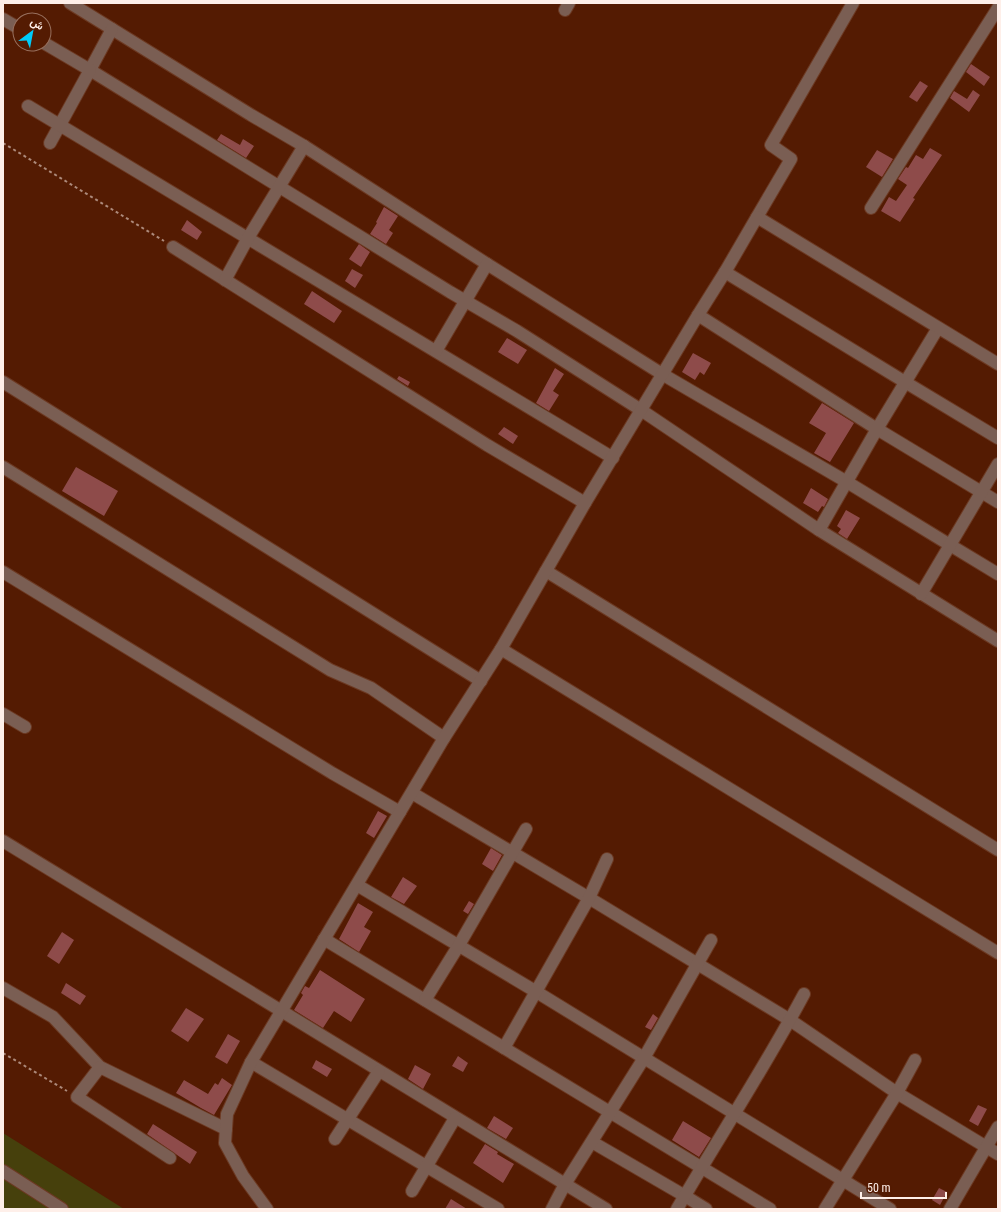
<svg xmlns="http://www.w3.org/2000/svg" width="1001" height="1212" font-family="'Roboto Condensed',Vazirmatn,sans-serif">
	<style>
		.green { fill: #46400c }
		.building { fill: #8e4b4a }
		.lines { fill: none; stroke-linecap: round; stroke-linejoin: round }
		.minor-casing { stroke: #6c3922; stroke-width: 14 }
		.path { stroke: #ac897a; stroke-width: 2; stroke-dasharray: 3 3; stroke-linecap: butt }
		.minor { stroke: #7a5e53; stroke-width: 12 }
	</style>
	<rect width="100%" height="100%" fill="#541b02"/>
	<polygon class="green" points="3,1133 124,1209 3,1209"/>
	<g class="building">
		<polygon points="971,64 990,77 984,86 966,72"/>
		<polygon points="920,81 928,86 917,102 909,97"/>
		<polygon points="973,90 980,95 969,112 950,98 954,91 967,99"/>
		<polygon points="221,134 240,145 243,139 254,146 246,158 217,140"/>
		<polygon points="930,148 942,155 913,198 915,199 900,222 881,211 889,197 896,201 907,185 898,179 906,167 908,168 916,155 923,159"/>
		<polygon points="877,150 893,159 882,177 866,167"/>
		<polygon points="384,207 398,216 389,230 393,233 386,244 370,234 377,223 376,222"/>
		<polygon points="187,220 202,232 197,240 181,230"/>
		<polygon points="359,244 370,252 361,267 349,259"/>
		<polygon points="352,269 363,275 355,288 345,281"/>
		<polygon points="312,291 342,311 334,323 304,304"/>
		<polygon points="507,338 527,350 518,364 498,352"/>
		<polygon points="693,353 711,363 704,375 700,372 695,380 682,372"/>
		<polygon points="555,368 564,374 553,391 559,395 549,411 536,403"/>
		<polygon points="399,376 410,382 408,386 397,379"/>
		<polygon points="822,403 854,423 830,462 814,453 826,433 809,423"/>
		<polygon points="504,427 518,436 513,444 498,434"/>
		<polygon points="76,467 118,491 104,516 62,491"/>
		<polygon points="811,488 828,499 824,507 822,506 818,512 803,503"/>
		<polygon points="846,510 860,518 847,539 838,533 841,529 837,526"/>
		<polygon points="378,811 387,816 374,838 366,833"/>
		<polygon points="491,848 502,855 493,871 482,864"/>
		<polygon points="403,877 417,886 404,904 391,897"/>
		<polygon points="469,901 474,904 468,914 463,911"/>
		<polygon points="358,903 373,912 364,927 371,931 359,952 339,939"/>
		<polygon points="62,932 74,940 59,964 47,956"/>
		<polygon points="320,970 365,999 351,1022 334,1011 323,1028 294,1010 303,995 301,993 305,986 309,988"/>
		<polygon points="66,983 86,996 80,1005 61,993"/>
		<polygon points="186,1008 204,1019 188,1042 171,1031"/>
		<polygon points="653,1014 658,1018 651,1030 645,1027"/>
		<polygon points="228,1034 240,1041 227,1064 215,1057"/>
		<polygon points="458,1056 468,1063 463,1072 452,1066"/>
		<polygon points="316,1060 332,1069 327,1077 312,1068"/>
		<polygon points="415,1065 431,1074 423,1089 408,1079"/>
		<polygon points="222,1078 232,1085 214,1115 201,1108 176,1093 184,1080 208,1094 215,1083 218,1085"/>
		<polygon points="978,1105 987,1109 978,1126 969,1121"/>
		<polygon points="494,1116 513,1128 506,1139 487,1128"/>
		<polygon points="683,1121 711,1138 699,1157 672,1140"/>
		<polygon points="153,1124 197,1152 190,1164 147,1134"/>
		<polygon points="485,1144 498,1152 497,1154 514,1164 503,1183 473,1163"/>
		<polygon points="939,1188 947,1192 940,1205 932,1200"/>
		<polygon points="451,1199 467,1209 445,1209"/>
	</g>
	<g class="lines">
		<defs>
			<g id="minor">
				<polyline points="70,3 251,115 304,146 487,264 662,374 847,482 950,545 998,574"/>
				<polyline points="565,10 569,3"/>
				<polyline points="3,19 20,29"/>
				<polyline points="112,29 90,70 450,292 517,331 641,410 819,530 998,641"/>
				<polyline points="44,43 90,70 50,143"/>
				<polyline points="28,106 613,458"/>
				<polyline points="871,208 998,8"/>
				<polyline points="757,217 791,159 771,145 853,3"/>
				<polyline points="173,247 487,445 585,503"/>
				<polyline points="725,272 905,382 998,438"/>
				<polyline points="225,280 248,238 304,146"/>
				<polyline points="698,315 877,429 998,502"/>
				<polyline points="436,351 487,264"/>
				<polyline points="3,382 481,681"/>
				<polyline points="3,467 330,670 371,688 444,738"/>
				<polyline points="819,530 877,429 938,328"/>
				<polyline points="546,571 998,850"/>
				<polyline points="3,572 332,773 400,812"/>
				<polyline points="921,594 998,464"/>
				<polyline points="501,649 998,953"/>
				<polyline points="3,714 25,727"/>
				<polyline points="412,793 589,898 790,1020 897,1093 998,1154"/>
				<polyline points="3,841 606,1209"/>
				<polyline points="357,885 535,991 890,1209"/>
				<polyline points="324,939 770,1209"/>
				<polyline points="3,988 53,1017 100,1067 226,1129"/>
				<polyline points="425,1000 459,945 526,829"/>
				<polyline points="504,1048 589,898 607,859"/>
				<polyline points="251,1062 498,1209"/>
				<polyline points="100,1067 77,1097 170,1158"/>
				<polyline points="335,1139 379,1071"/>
				<polyline points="592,1142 685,1196 706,1209"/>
				<polyline points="3,1171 62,1209"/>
				<polyline points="412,1191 455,1118"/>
				<polyline points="267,1209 243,1176 225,1143 227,1114 251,1062 444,738 501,649 585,503 698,315 725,272 757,217 998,364"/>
				<polyline points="552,1209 565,1184 644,1058 711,940"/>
				<path d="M677,1209c42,-72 88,-142 127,-215"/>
				<polyline points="825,1209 897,1093 915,1060"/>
				<polyline points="950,1209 998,1127"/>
			</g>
		</defs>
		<use href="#minor" class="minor-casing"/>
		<g class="path">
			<polyline points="3,143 164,241"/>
			<polyline points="3,1053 67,1091"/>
		</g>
		<use href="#minor" class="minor"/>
	</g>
	<rect width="1001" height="1212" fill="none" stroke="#feefe9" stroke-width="8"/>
	<g transform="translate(32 32) rotate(32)"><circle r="19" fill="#541b02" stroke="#98705e"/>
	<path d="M0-3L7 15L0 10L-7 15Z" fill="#00cbf9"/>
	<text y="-6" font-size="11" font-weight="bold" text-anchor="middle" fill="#feefe9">ش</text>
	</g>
	<path d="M861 1192v6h85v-6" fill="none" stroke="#feefe9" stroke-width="2"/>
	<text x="867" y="1192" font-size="12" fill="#feefe9" stroke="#541b02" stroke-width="3" paint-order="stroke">50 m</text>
</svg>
